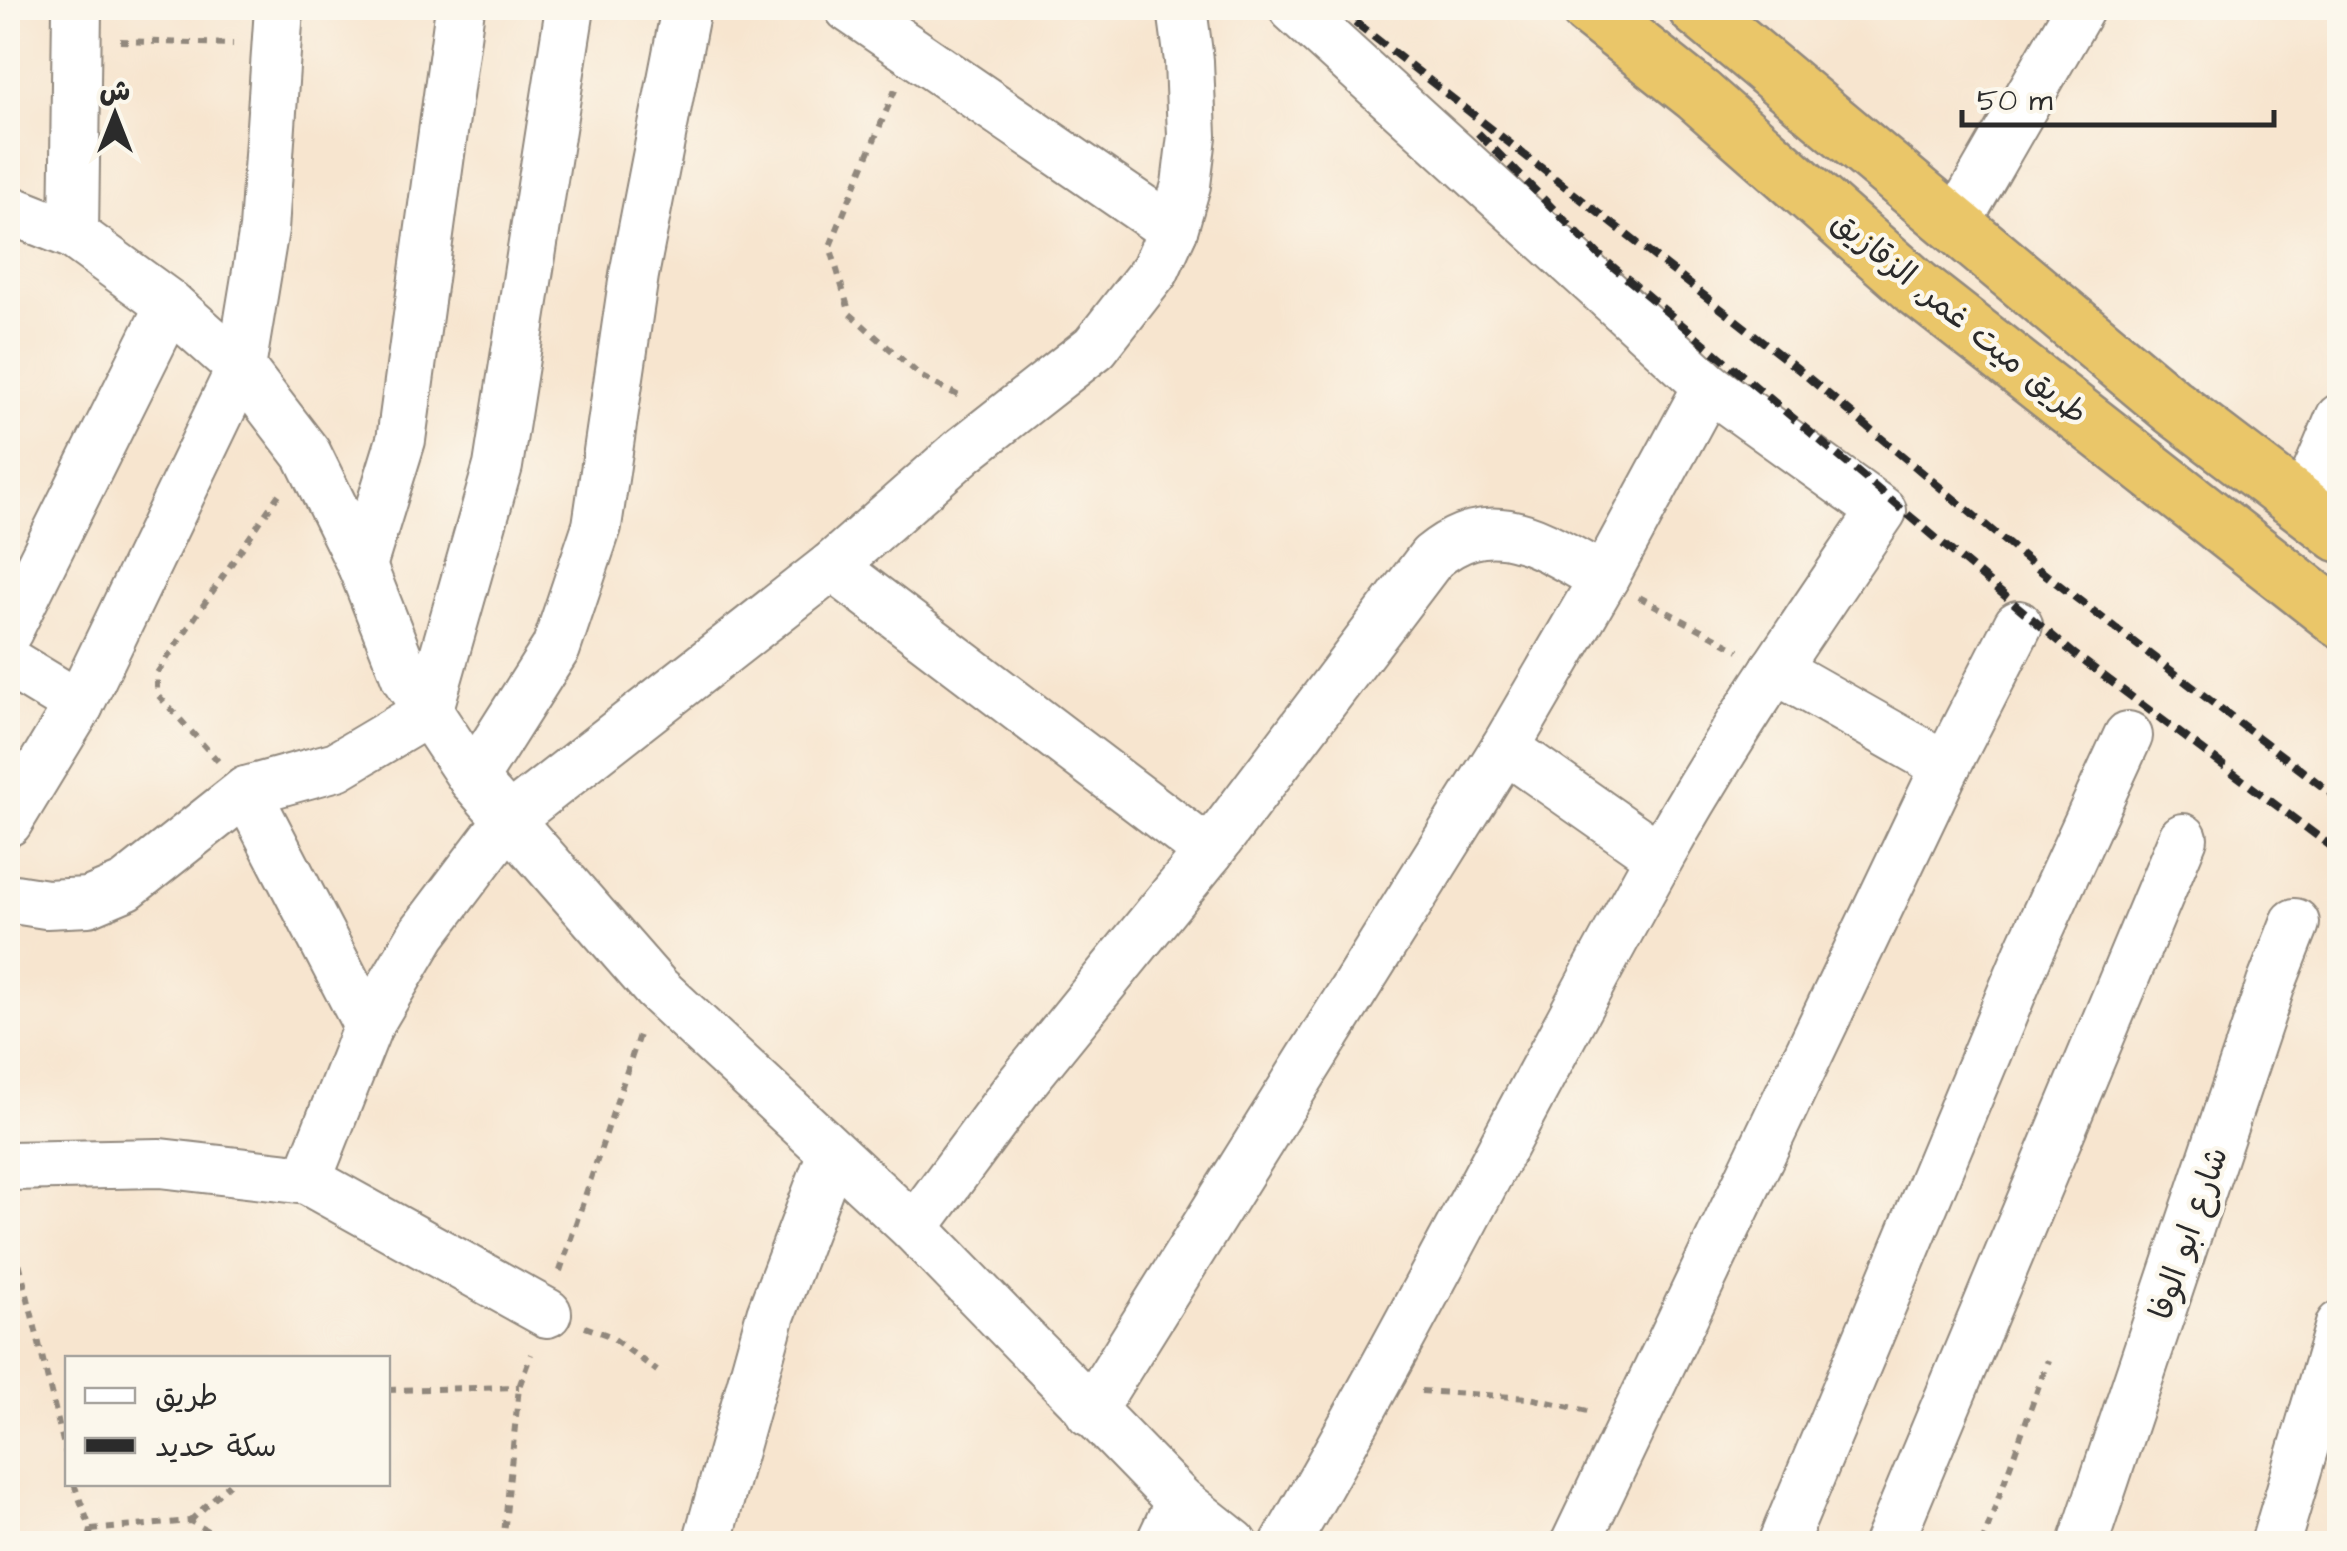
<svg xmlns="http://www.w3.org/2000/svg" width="2347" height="1551" font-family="'Architects Daughter','Playpen Sans Arabic',sans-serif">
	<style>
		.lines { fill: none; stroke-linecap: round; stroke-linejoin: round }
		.minor-casing { stroke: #91887d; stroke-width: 52 }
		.trunk-casing { stroke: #91887d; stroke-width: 60 }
		.path { stroke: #91887d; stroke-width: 6; stroke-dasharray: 8 8; stroke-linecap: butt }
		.minor { stroke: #fff; stroke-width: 48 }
		.trunk { stroke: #eac669; stroke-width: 55 }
		.rail { stroke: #2b2b2b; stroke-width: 8; stroke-dasharray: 15 8; stroke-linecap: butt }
		.labels { text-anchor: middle; stroke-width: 9; stroke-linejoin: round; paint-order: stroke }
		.street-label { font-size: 32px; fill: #2b2b2b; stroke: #fbf7ec }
	</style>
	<rect width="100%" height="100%" fill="#fbf7ec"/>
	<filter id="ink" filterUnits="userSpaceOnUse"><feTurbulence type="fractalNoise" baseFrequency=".01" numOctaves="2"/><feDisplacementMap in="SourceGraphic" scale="20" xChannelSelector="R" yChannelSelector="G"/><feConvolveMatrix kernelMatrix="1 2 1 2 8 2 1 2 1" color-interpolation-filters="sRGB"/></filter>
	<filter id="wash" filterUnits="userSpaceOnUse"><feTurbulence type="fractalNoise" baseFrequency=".0048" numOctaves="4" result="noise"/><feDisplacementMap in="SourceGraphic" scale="40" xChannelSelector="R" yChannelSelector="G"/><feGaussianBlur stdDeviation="2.25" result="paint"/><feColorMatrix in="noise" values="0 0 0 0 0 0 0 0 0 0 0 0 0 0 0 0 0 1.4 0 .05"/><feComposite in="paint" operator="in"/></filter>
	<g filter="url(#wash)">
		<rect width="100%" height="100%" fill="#f7e5cf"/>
	</g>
	<g filter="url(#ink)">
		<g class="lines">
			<defs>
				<g id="minor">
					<polyline points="849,8 1173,230"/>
					<polyline points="1293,8 1708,386"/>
					<polyline points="8,209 74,235 170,305 241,368 307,454 362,566 406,678 473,779 656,988 914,1228 1180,1501 1234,1544"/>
					<polyline points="1955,225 2080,8"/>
					<polyline points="74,235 77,8"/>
					<polyline points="2303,506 2340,418"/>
					<polyline points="362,566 401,440 460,8"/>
					<polyline points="832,566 1209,852"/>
					<polyline points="8,631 170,305"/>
					<polyline points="8,662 79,705"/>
					<polyline points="1775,669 1946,766"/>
					<polyline points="1505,748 1659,856"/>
					<polyline points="473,779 556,648 597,526 634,275 686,8"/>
					<polyline points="246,791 368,1026 307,1180 547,1313"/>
					<polyline points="8,822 79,705 241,368 264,229 279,8"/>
					<polyline points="8,898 46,904 88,902 126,886 246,791 337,766 428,712 498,466 570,8"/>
					<polyline points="368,1026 423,933 509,819 832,566 964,450 1095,347 1155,270 1173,230 1186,185 1192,136 1189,61 1182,8"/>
					<polyline points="8,1166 160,1163 307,1180"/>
					<path d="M914,1228l103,-139 192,-237 223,-295c63,-52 112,-10 172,21"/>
					<path d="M1090,1412l415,-664 99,-170 104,-192 174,125c-77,114 -157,228 -224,349 -127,227 -242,459 -373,684"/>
					<polyline points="707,1544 771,1314 832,1153"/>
					<polyline points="1160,1544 1180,1501"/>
					<polyline points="1575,1544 1946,766 2018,625"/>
					<polyline points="1782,1544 2028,954 2128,736"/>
					<polyline points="1888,1544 2183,838"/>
					<polyline points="2083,1544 2271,984 2295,923"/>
					<polyline points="2275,1544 2340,1325"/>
				</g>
				<g id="trunk">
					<polyline points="1588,8 1698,95 1917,288 2340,619"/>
					<polyline points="1696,8 2173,407 2340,534"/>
				</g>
			</defs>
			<use href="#minor" class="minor-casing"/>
			<use href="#trunk" class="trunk-casing"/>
			<g class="path">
				<polyline points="120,41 233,44"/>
				<polyline points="895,90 830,246 850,314 922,377 963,398"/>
				<polyline points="1639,597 1739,650"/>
				<polyline points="218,761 157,694 157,673 279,494"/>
				<polyline points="8,1217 68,1462"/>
				<polyline points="560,1271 640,1032"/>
				<polyline points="585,1327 610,1336 657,1371"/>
				<polyline points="388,1390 519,1387"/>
				<polyline points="1421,1391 1530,1398 1592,1412"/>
				<polyline points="74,1484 91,1530 88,1544"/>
				<polyline points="190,1521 229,1484"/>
				<polyline points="91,1530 190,1521 231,1544"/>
				<polyline points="503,1544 519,1387 531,1354"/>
				<polyline points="1982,1544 2048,1360"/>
			</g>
			<use href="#minor" class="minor"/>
			<use href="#trunk" class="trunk"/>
			<g class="rail">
				<polyline points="1337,8 1798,369 2037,568 2340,800"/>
				<polyline points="1478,133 1599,255 2073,653 2340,853"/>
			</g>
		</g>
	</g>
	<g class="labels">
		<g class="street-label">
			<text transform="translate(1960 317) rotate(39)" y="11">طريق ميت غمر, الزقازيق</text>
			<text transform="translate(2188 1233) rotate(-71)" y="11">شارع ابو الوفا</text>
		</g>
	</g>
	<rect width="2347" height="1551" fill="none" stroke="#fbf7ec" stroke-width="40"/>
	<rect x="65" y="1356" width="325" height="130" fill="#fbf7ec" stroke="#a8a59f" stroke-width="2.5"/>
	<rect x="85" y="1388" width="50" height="15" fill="#ffffff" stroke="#a8a59f" stroke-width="2.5"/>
	<text x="155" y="1406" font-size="30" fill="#2b2b2b">طريق</text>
	<rect x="85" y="1438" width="50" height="15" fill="#2b2b2b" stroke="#a8a59f" stroke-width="2.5"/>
	<text x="155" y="1456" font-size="30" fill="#2b2b2b">سكة حديد</text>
	<g transform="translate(115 115)" stroke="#fbf7ec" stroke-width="8" paint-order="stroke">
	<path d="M0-8L18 38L0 25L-18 38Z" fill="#2b2b2b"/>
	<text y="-15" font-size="28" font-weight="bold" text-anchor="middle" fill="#2b2b2b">ش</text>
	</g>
	<path d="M1962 110v15h312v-15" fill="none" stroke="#2b2b2b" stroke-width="5"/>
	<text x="1977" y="110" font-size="30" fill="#2b2b2b" stroke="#fbf7ec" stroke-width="8" paint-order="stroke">50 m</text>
</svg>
